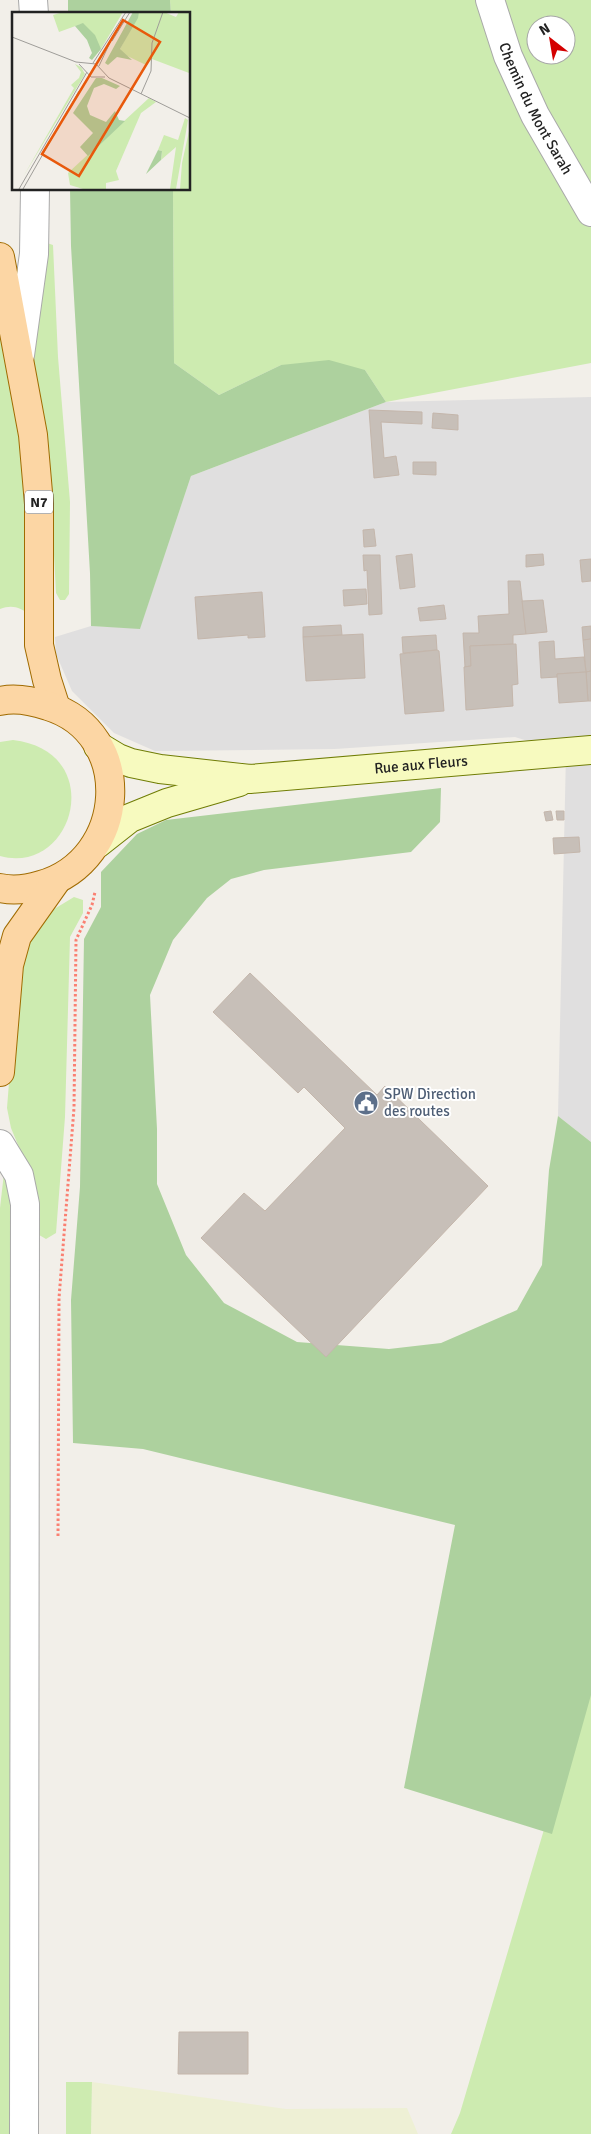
<svg xmlns="http://www.w3.org/2000/svg" width="591" height="2134" font-family="Signika,sans-serif">
	<style>
		.residential { fill: #e0dfdf }
		.farmland { fill: #eef0d5 }
		.grass { fill: #cdebb0; fill-rule: evenodd }
		.forest { fill: #add19e }
		.building { fill: #c7bfb8; stroke: #c4b6ab }
		.lines { fill: none; stroke-linecap: round; stroke-linejoin: round }
		.minor-casing { stroke: #a9a9a9; stroke-width: 30 }
		.secondary-casing { stroke: #707d05; stroke-width: 30 }
		.primary-casing { stroke: #a06b00; stroke-width: 30 }
		.path { stroke: #fa8072; stroke-width: 3; stroke-dasharray: 2.5 2.5; stroke-linecap: butt }
		.minor { stroke: #fff; stroke-width: 28 }
		.secondary { stroke: #f7fabf; stroke-width: 28 }
		.primary { stroke: #fcd6a4; stroke-width: 28 }
		.labels { text-anchor: middle; stroke-width: 4; stroke-linejoin: round; paint-order: stroke }
		.shield { fill: #fff; stroke: #646464; stroke-width: 1 }
		.shield-label { font-size: 14px; font-weight: bold; fill: #222 }
		.street-label { font-size: 15px; fill: #222; stroke: #fff }
		.service-label { font-size: 15px; fill: #4e5e75; stroke: #fff; text-anchor: start }
		.inset-road { fill: none; stroke: #9f9d99; stroke-width: 1 }
		.view { fill: #e8590c; fill-opacity: 0.15; stroke: #e8590c; stroke-width: 2.5 }
		.inset-edge { fill: none; stroke: #222; stroke-width: 2.5 }
	</style>
	<rect width="100%" height="100%" fill="#f2efe9"/>
	<polygon class="residential" points="591,397 591,1142 558,1116 566,753 515,737 335,749 155,751 114,733 72,691 56,654 55,637 91,626 140,628 191,476 386,402"/>
	<polygon class="farmland" points="92,2082 286,2109 407,2108 418,2134 91,2134"/>
	<g class="grass">
		<path d="M170,0h421v363l-205,39 -21,-32 -84,-5 -62,30 -45,-32 -1,-174h16v-175h-18zM536,25h30v30h-30z"/>
		<polygon points="44,242 53,245 58,357 70,502 69,594 65,600 60,600 56,593 50,478 31,363"/>
		<path d="M0,326l16,70 10,93 5,126c-11,-7 -18,-11 -31,-6z"/>
		<path d="M13,740c95,11 62,136 -13,116v-114z"/>
		<polygon points="74,897 83,900 83,913 70,937 65,1117 56,1233 46,1239 34,1232 23,1157 11,1128 7,1108 19,957 41,917"/>
		<polygon points="4,1173 16,1188 17,2134 0,2134 0,1208"/>
		<polygon points="591,1671 591,2134 451,2134 460,2113"/>
		<polygon points="66,2082 92,2082 91,2134 66,2134"/>
	</g>
	<g class="forest">
		<polygon points="68,0 170,0 171,14 68,14"/>
		<polygon points="70,189 173,189 174,363 219,395 281,365 329,360 365,370 386,402 191,476 140,629 91,626 90,573 71,246"/>
		<polygon points="441,788 440,822 411,852 264,870 231,879 207,898 173,940 150,995 157,1129 157,1184 186,1255 224,1303 297,1342 389,1349 441,1343 517,1310 542,1265 549,1170 558,1116 591,1142 591,1695 552,1834 404,1788 455,1525 143,1449 73,1443 71,1300 80,1187 84,939 101,907 101,872 137,834 166,820"/>
	</g>
	<g class="building">
		<polygon points="369,410 422,412 422,424 381,422 384,458 396,456 399,475 374,478"/>
		<polygon points="433,413 458,415 458,430 432,428"/>
		<polygon points="413,462 436,462 436,475 413,474"/>
		<polygon points="374,529 376,546 364,547 363,530"/>
		<polygon points="412,554 415,587 400,589 396,556"/>
		<polygon points="543,554 544,565 526,567 526,555"/>
		<polygon points="363,555 380,555 382,614 369,615 367,570 364,571"/>
		<polygon points="591,559 591,581 582,582 580,560"/>
		<polygon points="508,581 520,581 526,634 513,635 513,644 470,646 471,666 465,667 463,633 479,633 478,616 509,614"/>
		<polygon points="366,589 367,604 344,606 343,590"/>
		<polygon points="262,592 265,637 248,638 248,635 198,639 195,597"/>
		<polygon points="543,600 547,632 526,634 522,601"/>
		<polygon points="444,605 446,619 420,621 418,608"/>
		<polygon points="341,625 342,635 303,637 303,627"/>
		<polygon points="591,626 591,639 583,640 582,627"/>
		<polygon points="363,634 365,678 306,681 303,637"/>
		<polygon points="436,635 437,650 403,653 402,637"/>
		<polygon points="591,639 591,671 586,672 583,640"/>
		<polygon points="554,641 555,659 584,657 586,672 557,674 557,677 541,678 539,642"/>
		<polygon points="516,644 518,684 512,685 513,706 466,710 464,667 471,666 470,646"/>
		<polygon points="437,650 439,651 444,711 405,714 400,654"/>
		<polygon points="591,671 591,701 588,701 586,672"/>
		<polygon points="586,672 588,701 559,703 557,674"/>
		<polygon points="551,811 553,820 546,821 544,812"/>
		<polygon points="556,811 564,811 564,820 557,820"/>
		<polygon points="579,837 580,852 554,854 553,838"/>
		<polygon points="250,973 377,1095 385,1086 488,1186 326,1357 201,1238 244,1193 265,1211 345,1128 304,1087 298,1093 213,1012"/>
		<polygon points="179,2032 248,2032 248,2074 178,2074"/>
	</g>
	<g class="lines">
		<defs>
			<g id="minor">
				<polyline points="33,0 34,14"/>
				<path id="s1" d="M490,0l18,56 27,59 56,97"/>
				<polyline points="20,355 34,254 35,189"/>
				<polyline points="0,1144 19,1175 25,1204 24,2134"/>
			</g>
			<g id="secondary">
				<path id="s2" d="M98,746l20,12 13,5 29,6 90,10 341,-29"/>
				<polyline points="97,844 130,818 167,803 239,782"/>
			</g>
			<g id="primary">
				<polyline points="0,257 33,435 39,504 39,645 47,680 56,708"/>
				<path d="M0,701c16,-4 33,0 48,5 88,27 80,154 -7,179 -13,4 -28,6 -41,3"/>
				<polyline points="0,1072 9,965 17,936 56,881"/>
			</g>
		</defs>
		<use href="#minor" class="minor-casing"/>
		<use href="#secondary" class="secondary-casing"/>
		<use href="#primary" class="primary-casing"/>
		<polyline class="path" points="58,1536 59,1298 74,1108 76,940 92,905 95,892"/>
		<use href="#minor" class="minor"/>
		<use href="#secondary" class="secondary"/>
		<use href="#primary" class="primary"/>
	</g>
	<defs>
		<symbol id="civic-disc" viewBox="-11 -11 22 22"><circle r="9.5" fill="#5c6f8a" stroke="#fff"/><path d="M-.6-6.5H3V-4.5H.6V-3L4-1V1h2V6H-6V1h2V-1L-.6-3ZM-1.2 2.5V6h2.4V2.5Z" fill="#fff"/></symbol>
	</defs>
	<g fill-rule="evenodd">
		<use href="#civic-disc" x="352" y="1089" width="28" height="28"/>
	</g>
	<g class="labels">
		<rect class="shield" x="25" y="490.5" width="28" height="23" rx="4"/>
		<g class="shield-label">
			<text x="39" y="507">N7</text>
		</g>
		<g class="street-label">
			<text dy="5" stroke="none"><textPath href="#s1" startOffset="118">Chemin du Mont Sarah</textPath></text>
			<text dy="5" stroke="none"><textPath href="#s2" startOffset="329">Rue aux Fleurs</textPath></text>
		</g>
		<g class="service-label">
			<text x="384" y="1099">SPW Direction<tspan x="384" dy="17">des routes</tspan></text>
		</g>
	</g>
	<g transform="translate(12 12)">
		<rect width="178" height="178" fill="#f2efe9"/>
		<path d="M51,0h60l-22,37 -20,-25 -22,8 -6,-17zM127,0h25l12,5 3,-5h10v61l-37,-14 -6,6 -25,-12 -1,-4zM63,52l6,3 4,7 -62,103 51,-89 -3,-3 8,-7 2,-6zM137,86l7,4 -15,11 -25,58 3,9 -13,3v6h-23l-13,-4 -2,-12zM173,106l3,2 -12,69h-6l6,-42 -15,13 1,-9 -4,-1 6,-15 14,5zM177,119v58h-9l2,-26z" fill="#cdebb0"/>
		<path d="M121,0h6l-1,6 -18,31 12,11 -15,-3 -9,8 -3,-2zM71,11l12,12 6,14 -9,11 -3,-2 3,-5 -5,-13 -12,-14zM84,66h6l18,8 -4,3 -12,-5 -10,4 -7,18 3,9 16,7 9,-11 4,9 6,1 -37,35 -8,-9 13,-14 -20,-20zM146,138l4,1 -1,9 -15,14z" fill="#add19e"/>
		<path class="inset-road" d="M0,25l64,25 20,2 13,14 81,40M100,29l18,-29M81,51l33,-51M67,52l12,13h14M87,54l14,-30M129,82l10,-23 1,-28 11,-31M7,177l68,-117M11,177l56,-98"/>
		<path class="view" d="M111,8l37,22 -81,134 -37,-22z"/>
		<rect width="178" height="178" class="inset-edge"/>
	</g>
	<g transform="translate(551 40) rotate(329)"><circle r="24" fill="#ffffff" stroke="#a7a7a7"/>
	<path d="M0-4L9 19L0 12L-9 19Z" fill="#d40000"/>
	<text y="-8" font-size="14" font-weight="bold" text-anchor="middle" fill="#222222">N</text>
	</g>
</svg>
